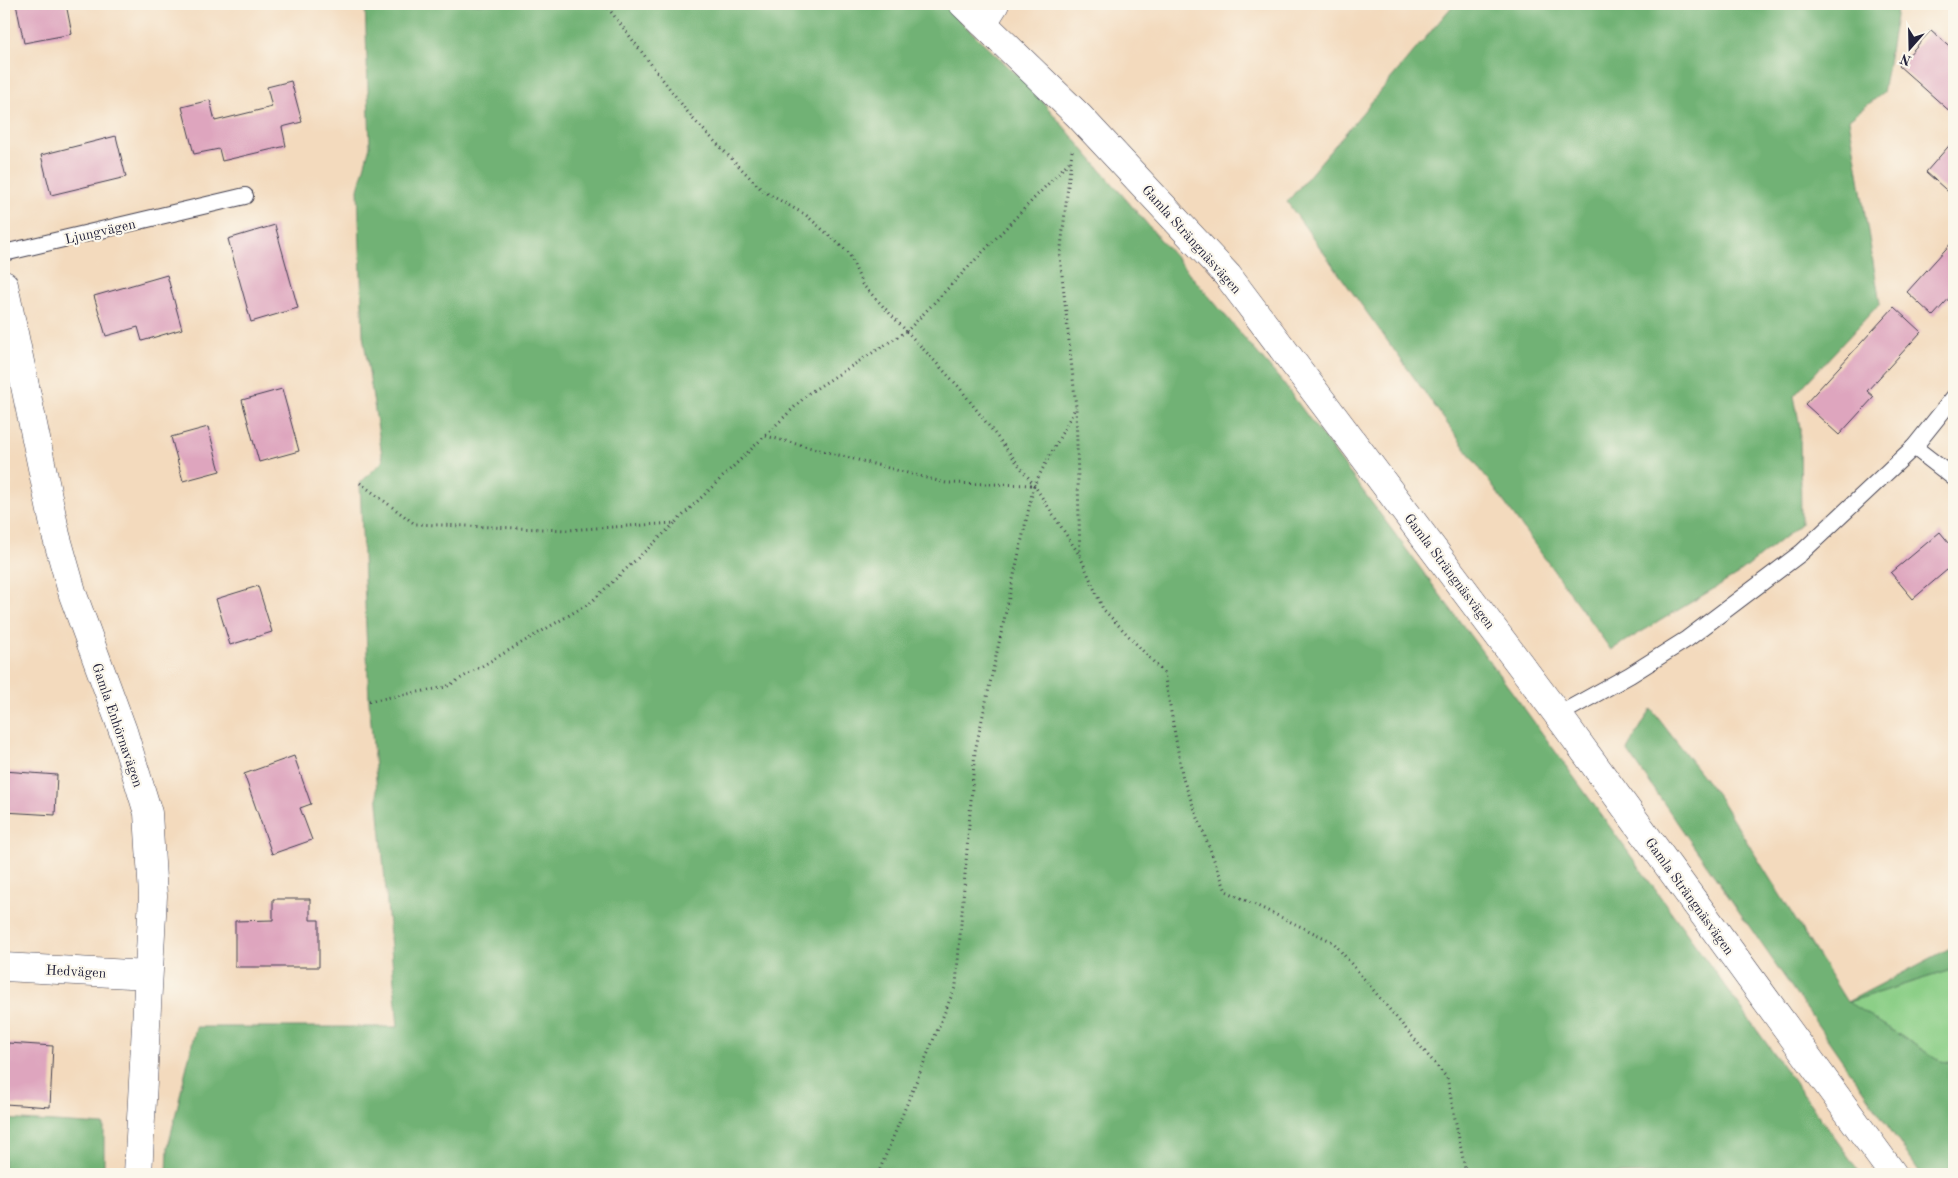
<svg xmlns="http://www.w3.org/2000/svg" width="1958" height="1178" font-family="'Old Standard TT',serif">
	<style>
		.green { fill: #8ccf87; stroke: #577861 }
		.forest { fill: #71b274; stroke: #4a6a58 }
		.building { fill: #dea5be }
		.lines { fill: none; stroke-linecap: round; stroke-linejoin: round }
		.lane-casing { stroke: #413e4e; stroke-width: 18 }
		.street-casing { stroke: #413e4e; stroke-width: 29 }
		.secondary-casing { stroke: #413e4e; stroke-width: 29 }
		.path { stroke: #413e4e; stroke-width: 3; stroke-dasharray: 1 4; stroke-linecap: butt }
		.lane { stroke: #fff; stroke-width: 16 }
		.street { stroke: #fff; stroke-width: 28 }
		.secondary { stroke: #fff; stroke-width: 28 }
		.labels { text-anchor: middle; stroke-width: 4.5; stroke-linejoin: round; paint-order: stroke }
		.street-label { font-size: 14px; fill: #22223b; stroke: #fbf7ec }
	</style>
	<rect width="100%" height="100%" fill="#fbf7ec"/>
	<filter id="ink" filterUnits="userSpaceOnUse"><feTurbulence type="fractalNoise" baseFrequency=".02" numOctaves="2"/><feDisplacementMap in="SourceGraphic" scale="10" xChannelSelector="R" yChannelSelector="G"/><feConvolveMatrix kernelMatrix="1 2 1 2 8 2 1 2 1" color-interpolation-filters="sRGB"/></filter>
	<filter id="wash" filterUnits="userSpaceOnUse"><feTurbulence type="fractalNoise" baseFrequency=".0096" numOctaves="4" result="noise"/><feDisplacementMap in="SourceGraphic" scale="20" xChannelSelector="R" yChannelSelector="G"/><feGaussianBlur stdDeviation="1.12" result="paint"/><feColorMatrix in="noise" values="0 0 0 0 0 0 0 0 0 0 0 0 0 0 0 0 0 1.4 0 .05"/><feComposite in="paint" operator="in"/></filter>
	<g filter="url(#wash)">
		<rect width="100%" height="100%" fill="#f3dabd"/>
		<polygon class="green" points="1954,969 1954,1063 1940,1061 1847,1002"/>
		<g class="forest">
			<polygon points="365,4 942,4 1030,87 1283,383 1521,704 1861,1174 167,1174 168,1147 196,1027 398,1027 369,701 360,483 383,461 363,335 358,189 370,146"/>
			<polygon points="1454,4 1898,4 1883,93 1849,119 1880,303 1794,396 1800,427 1801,524 1737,575 1611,650 1287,202"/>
			<polygon points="1651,709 1719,797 1847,1002 1954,946 1954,969 1848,1002 1940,1061 1954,1063 1954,1174 1921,1174 1627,750"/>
			<polygon points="4,1119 104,1125 104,1174 4,1174"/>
		</g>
		<g id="blocks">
			<g class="building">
				<polygon points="16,4 66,4 72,34 24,43"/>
				<polygon points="1931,30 1954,50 1954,115 1899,66"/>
				<polygon points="291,81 302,122 282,127 286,146 222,161 219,149 194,154 182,107 210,100 215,121 272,107 267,87"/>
				<polygon points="116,136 126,177 51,195 41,155"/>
				<polygon points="1954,140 1954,197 1926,172"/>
				<polygon points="275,225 298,308 251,322 228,239"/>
				<polygon points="1954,240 1954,293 1933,316 1907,292"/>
				<polygon points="167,275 182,329 142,341 138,327 106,336 94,296"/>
				<polygon points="1894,307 1921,332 1867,391 1874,397 1839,435 1805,404"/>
				<polygon points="282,389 299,451 259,462 242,400"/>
				<polygon points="208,427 220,471 183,481 171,437"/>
				<polygon points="1940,532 1954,549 1954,564 1913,599 1891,573"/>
				<polygon points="258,586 272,632 230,645 216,599"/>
				<polygon points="294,756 311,804 300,808 312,840 272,854 244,774"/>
				<polygon points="4,771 57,775 55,815 4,812"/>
				<polygon points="273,899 310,899 310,920 319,920 319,967 235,967 235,921 273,920"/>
				<polygon points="8,1043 53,1046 50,1107 5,1104"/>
			</g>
		</g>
	</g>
	<g filter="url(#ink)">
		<use href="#blocks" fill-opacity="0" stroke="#413e4e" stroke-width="1"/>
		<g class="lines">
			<defs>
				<g id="lane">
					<polyline points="4,253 245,196"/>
					<polyline points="1914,447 1954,478"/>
					<polyline points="1558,715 1630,675 1687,639 1801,553 1914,447 1954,397"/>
				</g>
				<g id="street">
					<polyline points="983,23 995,4"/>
					<polyline points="4,285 56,535 73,595 123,731 148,813 153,896 138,1174"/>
					<polyline points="4,967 148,975"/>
				</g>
				<polyline id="secondary" points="963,4 1079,116 1228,276 1558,715 1893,1174"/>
			</defs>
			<use href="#lane" class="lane-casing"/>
			<use href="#street" class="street-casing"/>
			<use href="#secondary" class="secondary-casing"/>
			<g class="path">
				<polyline points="605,4 693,119 763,191 806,215 849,253 862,284 959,387 1034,485 1080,556 1103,609 1164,673 1183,779 1226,891 1333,942 1447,1078 1466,1174"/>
				<polyline points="1072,151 1060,256 1076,407 1080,555"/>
				<polyline points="766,436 946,483 1034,485"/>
				<polyline points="360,483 415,524 567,530 675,523 809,393 907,331 1069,162"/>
				<polyline points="369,701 446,687 590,603 675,523"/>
				<polyline points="878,1174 956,985 975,751 1034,485 1076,407"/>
			</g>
			<use href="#lane" class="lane"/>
			<use href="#street" class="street"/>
			<use href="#secondary" class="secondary"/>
		</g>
	</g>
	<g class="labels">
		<g class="street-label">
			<text transform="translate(100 231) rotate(-13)" y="5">Ljungvägen</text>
			<text transform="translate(1192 239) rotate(48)" y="5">Gamla Strängnäsvägen</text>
			<text transform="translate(1450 571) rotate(53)" y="5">Gamla Strängnäsvägen</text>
			<text transform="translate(118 725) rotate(71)" y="5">Gamla Enhörnavägen</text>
			<text transform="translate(1690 896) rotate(54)" y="5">Gamla Strängnäsvägen</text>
			<text transform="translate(76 971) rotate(3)" y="5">Hedvägen</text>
		</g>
	</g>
	<rect width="1958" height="1178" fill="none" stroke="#fbf7ec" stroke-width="20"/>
	<g transform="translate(1910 48) rotate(200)" stroke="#fbf7ec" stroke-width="4" paint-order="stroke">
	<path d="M0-4L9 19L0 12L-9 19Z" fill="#22223b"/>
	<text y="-8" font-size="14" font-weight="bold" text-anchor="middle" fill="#22223b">N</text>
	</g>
</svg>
